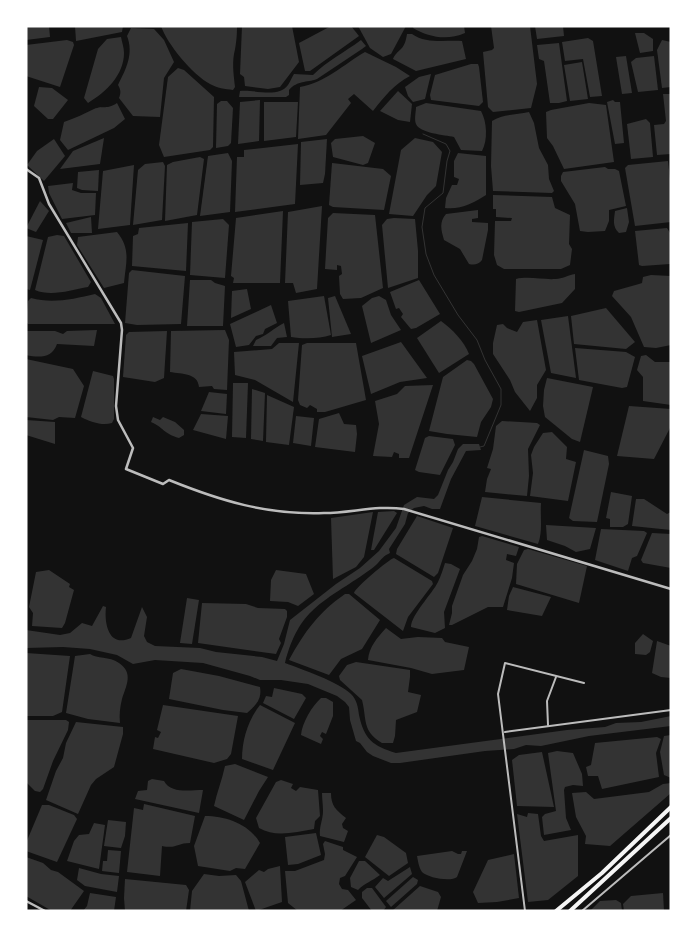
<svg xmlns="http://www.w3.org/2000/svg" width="697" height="937" font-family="Lora,serif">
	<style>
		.water { fill: #333 }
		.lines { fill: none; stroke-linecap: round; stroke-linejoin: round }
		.stream { stroke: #333; stroke-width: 1 }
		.minor { stroke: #bcbcbc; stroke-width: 2 }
		.tertiary { stroke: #bcbcbc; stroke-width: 2.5 }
		.motorway { stroke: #f5f5f5; stroke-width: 4 }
	</style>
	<rect width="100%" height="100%" fill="#111"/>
	<g class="water">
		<polygon points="26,26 49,26 50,37 26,40"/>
		<polygon points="75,26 123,26 122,32 76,41"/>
		<path d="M161,26h76c0,11 -1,19 -3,28 -2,11 0,23 1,33l-2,3c-8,-1 -16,-2 -23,-6 -17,-9 -43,-40 -49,-58z"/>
		<polygon points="242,26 292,26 299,62 280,87 268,89 245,86 244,77 240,74"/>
		<polygon points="331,26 351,26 359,36 310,71 305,71 299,43"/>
		<polygon points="358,26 406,26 391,54 383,57 370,48"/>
		<path d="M414,26h50l1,7c-18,8 -37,4 -52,-5z"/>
		<polygon points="491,26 530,26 537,84 531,108 493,112 488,107 483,52 492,50 494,48"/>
		<polygon points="535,26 563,26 564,36 537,39"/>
		<path d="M131,28l23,1 10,11 10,22 -10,16 -4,39 -27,-1 -14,-18c2,-5 2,-8 -1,-13 8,-16 16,-31 9,-49z"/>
		<polygon points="635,33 644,33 653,39 653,51 640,53"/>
		<path d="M407,34h5c14,10 33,6 50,7l4,18 -50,12 -23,-12c2,-5 4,-6 8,-10 4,-4 5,-9 6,-15z"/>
		<path d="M121,37c1,5 3,11 3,16 0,22 -18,39 -36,50l-4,-5 14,-49 9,-10z"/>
		<polygon points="588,38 593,41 602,96 590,97 583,59 565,61 562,42"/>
		<polygon points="67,40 73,42 74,45 60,87 26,76 26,45"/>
		<path d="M361,40l5,6 -4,3 -45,30c-11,4 -19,1 -28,11v5l-3,2h-47l1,-6c14,-2 38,8 48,-6 2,-3 4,-8 6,-11l19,1c14,-14 32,-23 48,-35z"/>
		<polygon points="662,40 671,42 671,87 662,88 657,50"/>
		<polygon points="559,43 567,101 559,103 550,103 544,61 539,59 537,45"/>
		<path d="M365,52l31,15 14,9c-16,8 -26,21 -37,35l-19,-17 -6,5 3,4 -25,32 -28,4 2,-52c25,-4 44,-23 65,-35z"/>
		<polygon points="626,56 632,93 622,94 616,57"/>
		<polygon points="654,56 658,90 638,92 631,62 636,58"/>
		<polygon points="582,62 588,99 570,101 564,65"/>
		<polygon points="471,64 478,64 479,67 483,102 479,106 431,100 430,95 435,75"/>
		<polygon points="178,68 184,70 214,97 213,147 210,150 164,157 159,145 168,77"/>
		<polygon points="431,74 425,99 413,102 408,96 405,87 419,77"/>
		<polygon points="39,87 52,88 68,100 53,119 48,119 34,106"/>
		<polygon points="398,91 412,104 410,122 398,120 380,111"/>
		<polygon points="663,94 671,94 671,154 657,155 654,125 664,124 666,121"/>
		<polygon points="260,100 259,141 238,144 240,102"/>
		<polygon points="613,100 615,102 620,102 624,143 615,144 607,102"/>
		<polygon points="221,101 227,101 233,108 231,143 228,146 216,148 217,104"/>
		<polygon points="264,102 298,102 296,137 264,141"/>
		<path d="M117,103l8,16 -11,9 -46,22 -8,-10 4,-18c11,-4 20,-8 30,-13 9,-4 13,1 23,-6z"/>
		<path d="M426,103l55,8c6,11 7,29 1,40l-21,-1 -7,-13c-9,-2 -35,-4 -38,-13 -2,-5 0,-12 0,-17z"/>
		<polygon points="589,103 606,105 614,162 564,169 553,146 547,138 546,112 551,110"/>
		<path d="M529,112l5,11 5,25 9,17 1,14 5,12 -2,2 -59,-2 -2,-25 1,-45c11,-7 24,-6 37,-9z"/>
		<polygon points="646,119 650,123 653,157 631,159 627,124"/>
		<polygon points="363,136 375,143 368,163 363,165 333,157 331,143 335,139"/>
		<polygon points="104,138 100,164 60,169 73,151"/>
		<polygon points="415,138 433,142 442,152 436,186 427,195 413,216 389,214 401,150"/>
		<polygon points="54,139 65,156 44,181 27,165 37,151"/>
		<polygon points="327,139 325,174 323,183 300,185 301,142"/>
		<polygon points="298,144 295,204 235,212 237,157 244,157 244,150"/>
		<polygon points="228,153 232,161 230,212 200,216 208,156"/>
		<path d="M458,153l28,3v39c-12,8 -26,15 -41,13l1,-10 6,-13h5l2,-6 -5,-2v-16z"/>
		<polygon points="200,157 204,159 197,215 165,221 167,165 173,162"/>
		<polygon points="668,161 671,188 671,222 635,226 625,168 628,165"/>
		<polygon points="163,162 165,166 162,220 133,225 138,170 145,164"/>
		<polygon points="332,163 383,169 391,176 384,210 333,207 329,205"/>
		<polygon points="134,165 130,225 98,229 103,171"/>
		<polygon points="605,167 608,169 615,169 619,171 626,206 609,210 609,221 605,231 588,232 580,231 575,204 561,181 561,176 563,172"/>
		<polygon points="99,170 98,191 82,190 77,188 78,172"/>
		<polygon points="73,183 72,190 81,193 96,193 95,215 62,219 49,193 48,186"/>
		<polygon points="493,195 552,197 555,208 570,215 569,244 572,249 570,265 561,269 504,269 497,265 494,255 495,221 511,221 512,218 496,217 496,209 493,209"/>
		<polygon points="40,201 49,211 36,232 26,228"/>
		<polygon points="322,206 317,289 296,293 293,283 285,283 288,212"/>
		<path d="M627,208l2,14 -3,10 -7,1c-7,-7 -5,-13 -4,-22z"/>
		<path d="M478,210v8l-6,1v3l16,1v7l-6,30c-4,5 -8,5 -13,4l-9,-15 -16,-9c-3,-10 -5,-18 2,-26 11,-1 21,-3 32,-4z"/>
		<polygon points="283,211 280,283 233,283 234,278 231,276 236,218"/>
		<polygon points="333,213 375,215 383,288 361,298 343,299 340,294 339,276 342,274 341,266 337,265 337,270 325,269 328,218"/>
		<polygon points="91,217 92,233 71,233 66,223"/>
		<polygon points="394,218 415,219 418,251 418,278 388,288 382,225 387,219"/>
		<polygon points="223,219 229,225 225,278 190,275 192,222"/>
		<polygon points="188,223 186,271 132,266 133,236 138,234 139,228"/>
		<polygon points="667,228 670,233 670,264 642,266 639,265 635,231"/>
		<path d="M117,232c14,17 9,30 7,51l-20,5 -27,-43 1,-8z"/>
		<path d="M57,235l7,1 27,46 -3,5c-17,3 -37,10 -53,3l13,-53z"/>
		<polygon points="26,236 43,240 30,290 26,289"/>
		<polygon points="132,270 185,276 181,324 137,325 125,323 129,273"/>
		<path d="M575,274v15l-13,14 -43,9 -4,-1 1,-32c13,-3 27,1 40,0 6,0 12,-4 19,-5z"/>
		<polygon points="651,275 671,276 671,345 656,348 644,347 631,317 612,296 614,291 639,284 642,283 643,277"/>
		<polygon points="190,280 211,280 215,283 225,286 223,326 187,326"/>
		<polygon points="419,280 440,314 416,328 411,329 401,317 403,314 399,308 396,309 390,292"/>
		<polygon points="247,289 251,309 231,318 232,291"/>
		<path d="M95,294l6,4 14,26h-87l-2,-2 2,-21 3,-3c21,6 43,1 64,-4z"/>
		<path d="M324,296l7,39c-12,4 -28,4 -40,2l-3,-36z"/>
		<polygon points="335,296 351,334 332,337 328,298"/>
		<polygon points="379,296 386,300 391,315 401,330 371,343 362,306 372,298"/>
		<polygon points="271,305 277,323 265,329 263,334 256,336 249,345 236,347 230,324"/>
		<polygon points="606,308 635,342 626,349 574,344 571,316"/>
		<polygon points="568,316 576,378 551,373 541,320"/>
		<polygon points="537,320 546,370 537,385 537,398 530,411 515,392 510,380 493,354 493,343 497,325 503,324 507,328 517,332 523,322"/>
		<path d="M441,321c11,8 23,20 28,33l-30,19 -22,-35z"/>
		<path d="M284,323l3,14 -10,1 -6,8h-18l3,-6c10,-4 18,-12 28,-17z"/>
		<path d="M97,330l-3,16 -37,-2c-5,14 -17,14 -31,11v-24h29l8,3 4,-3z"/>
		<path d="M225,330l4,10 -2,50 -13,-1 -2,-3 -13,1c-1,-14 -17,-13 -29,-15l1,-41z"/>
		<polygon points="167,331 164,378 155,382 123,377 126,335 129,332"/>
		<polygon points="401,342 427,378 400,382 371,394 362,356"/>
		<polygon points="279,343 299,343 293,402 255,380 235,375 234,352 272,349"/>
		<polygon points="307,343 356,343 366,400 325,412 317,412 317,409 310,405 307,408 300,405 298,400 302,345"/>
		<polygon points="575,348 626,352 635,357 627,387 622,388 579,380"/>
		<polygon points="646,355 655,362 671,362 671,405 643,401 643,377 637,370 641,356"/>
		<polygon points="26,359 73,369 84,386 75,418 59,417 53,420 26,417"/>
		<polygon points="467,360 471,361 474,364 493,399 491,407 481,422 477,437 447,434 429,431 443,377"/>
		<path d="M93,371l20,5 1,3v40l-2,4c-10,3 -21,-1 -31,-6z"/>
		<polygon points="547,378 593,387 580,442 572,439 545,417 543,406 544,390"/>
		<polygon points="233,383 248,383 246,438 232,437"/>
		<polygon points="433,385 409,458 399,458 399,454 394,452 392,457 373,456 379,424 375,401 397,394 405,386"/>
		<polygon points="252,389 265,393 263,441 251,439"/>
		<polygon points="209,392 227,394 226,414 201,411"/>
		<polygon points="267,395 294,407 289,445 266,442"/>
		<polygon points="629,406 671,409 671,426 654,459 617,456"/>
		<polygon points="339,413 344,424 356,425 357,434 355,452 315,447 319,419"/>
		<polygon points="201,414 228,416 226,439 193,430"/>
		<polygon points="296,416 314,418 311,446 293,443"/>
		<path d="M153,417l7,3 3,-3 12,5 9,8v5l-5,3c-15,-4 -16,-11 -28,-16z"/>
		<polygon points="26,420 55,422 55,444 26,435"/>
		<polygon points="502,421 537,423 540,425 528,449 529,476 527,496 485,492 487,479 491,469 487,468 493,449 496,426"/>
		<polygon points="552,432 567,447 566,459 576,462 568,501 530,496 533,473 531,455 534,447 543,433"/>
		<polygon points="429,436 453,439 455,445 440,475 419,472 415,470 425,438"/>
		<path d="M463,444h16l2,6 -15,1 -15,28 -11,30h-8l-8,-3 -10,2 -6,5 -3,11 -16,25 1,4c-7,3 -8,6 -14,12 -3,3 -8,6 -12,9 -42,29 -65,35 -79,89 16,6 54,19 66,31 6,6 7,13 8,21 5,24 14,31 37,38l171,-23 38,-3 11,-4 25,-1 30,-6v10l-82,10 -48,10 -15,-1 -12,4 -29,2 -85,12h-9l-18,-7 -6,-4 -7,-9 -4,-2 -6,-21 -1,-13 -4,-5 -8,-6 -29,-12 -27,-4h-21l-10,-4 -47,-13 -48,-3 -22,4 -16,-9 -27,-6 -27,-2 -37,1v-18l34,5 10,-2 12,-10 10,3 11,-20 3,1c-2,17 3,41 25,31l11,-31 5,10 -3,19 3,6 8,4 45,2 16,4 46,5 15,4 7,-17 6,-24 46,-36 24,-16 19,-17 17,-23 8,-23 13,-8 17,2 4,-4 10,-25 5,-8 5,-13z"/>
		<polygon points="584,450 608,456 609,464 597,522 573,521 569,518"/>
		<polygon points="611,492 632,496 628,524 623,527 610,527 610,519 606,518"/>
		<path d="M482,497l59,6c-1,14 2,28 -3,41l-63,-18z"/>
		<polygon points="636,499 644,499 667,514 671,512 671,530 632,526"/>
		<polygon points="394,511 397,513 374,550 371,550 378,512"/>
		<polygon points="373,512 364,557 356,567 333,579 331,518"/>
		<polygon points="417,516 453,528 438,573 434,577 396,554 397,549"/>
		<polygon points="546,525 596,528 590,549 576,552 565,546 547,540"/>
		<polygon points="601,529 644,531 647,533 637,556 632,558 628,571 595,560"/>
		<polygon points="652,533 671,534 671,568 643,563 641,560"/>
		<polygon points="482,536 519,547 516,556 507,554 506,560 514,563 512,578 503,607 488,607 452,625 449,625 452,613 452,606 463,575 472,561 477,549 479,537"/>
		<polygon points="528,549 587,566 579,603 516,584 517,564 524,550"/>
		<path d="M394,558l38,23 1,3 -25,33 -5,14 -49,-38c1,-5 35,-34 40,-35z"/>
		<path d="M445,563l6,1 9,5 -16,43 1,16 -10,5 -24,-6c0,-12 21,-33 27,-45 3,-6 5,-13 7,-19z"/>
		<polygon points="49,570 70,584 69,587 74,590 65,623 62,628 32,626 33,613 29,607 36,572"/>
		<polygon points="276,570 306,574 314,594 298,606 288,602 270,601 271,580"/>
		<polygon points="513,587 551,597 542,616 507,610 509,596"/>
		<path d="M345,594h4l31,26 -18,29 -21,10 -12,16 -40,-15c16,-29 30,-48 56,-66z"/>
		<polygon points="187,598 199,600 192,644 180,643"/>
		<polygon points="202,603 246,604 258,608 285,609 287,611 287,617 279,639 281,643 276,654 198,643"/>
		<path d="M386,628l15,11 17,-2 24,1 3,4 24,5 -5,23 -32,4 -21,-6 -43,-8c1,-13 9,-22 18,-32z"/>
		<polygon points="643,634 653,641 650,652 646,655 635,654 635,643"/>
		<polygon points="657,641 671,646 671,678 661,677 652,673"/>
		<polygon points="26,653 70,656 62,712 53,716 26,716"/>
		<path d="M90,654c7,5 19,2 29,9 15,10 7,23 3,36 -2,8 -3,16 -2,24l-32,-4 -22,-6 9,-57z"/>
		<path d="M356,662l54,8v7l-2,15 13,3 -4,17 -21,8 -1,16 -2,7h-11c-20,-12 -15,-23 -20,-43l-22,-20 -1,-4 8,-11z"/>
		<path d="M181,669l38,7 41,11c2,12 -4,18 -13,26l-24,-3 -54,-11 4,-26z"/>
		<polygon points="274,688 302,694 306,698 294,719 263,703 266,696 272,697"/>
		<path d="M321,698h5l7,4v14l-7,18 -4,-2 -2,4 3,3 -2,5 -20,-9c1,-12 11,-29 20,-37z"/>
		<polygon points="163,705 238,716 231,754 227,759 214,763 153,749 155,737 158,738 161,732 157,730"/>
		<path d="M260,705l35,18 -22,47 -31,-11c0,-19 6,-39 18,-54z"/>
		<polygon points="26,720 66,720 69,722 68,730 53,761 43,789 40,792 35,791 26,782"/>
		<polygon points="76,722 123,727 123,734 114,767 96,779 91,785 78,814 46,800 56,771 63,758 66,743"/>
		<polygon points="671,735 671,778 664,775 660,752 664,736"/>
		<polygon points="657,737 661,739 656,753 659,777 602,789 598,776 588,776 586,767 591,765 595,743"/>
		<polygon points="557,751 573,753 582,774 583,786 573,785 565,787 564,790 566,818 571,830 544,835 542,817 545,814 556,811 548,753"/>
		<polygon points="542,752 554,807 517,806 512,760 519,755"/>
		<path d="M235,764l33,13 -9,14 -15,29 -30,-14c3,-14 8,-26 11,-40z"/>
		<path d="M152,779l12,2c7,13 26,9 39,9l-4,23 -64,-14 3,-8 9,-1 1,-9z"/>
		<path d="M281,780l12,4 -2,4 5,3 4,-4 18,3 2,26 -5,5 -1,8c-19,3 -38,9 -55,-1l-3,-10 20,-36z"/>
		<polygon points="671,783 671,793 610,846 585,844 586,836 576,817 572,793 586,792 594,799 649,792 663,784"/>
		<path d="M322,793h9c0,13 5,17 15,25l-4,6 1,4 5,3 -4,11 -24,-6c-1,-10 3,-16 3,-25 0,-6 -1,-12 -1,-18z"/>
		<path d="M144,804l51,12 -5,27c-13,0 -13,6 -28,3l-2,30 -33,-4 7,-64 9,2z"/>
		<polygon points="42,805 49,805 74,815 77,819 57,862 26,851 26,843"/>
		<polygon points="528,813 538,814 541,836 544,841 578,835 578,876 548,900 528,902 517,814 527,817"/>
		<path d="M205,816c21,0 44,8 55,27l-15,26 -9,-1 -6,3 -32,-5 -4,-20z"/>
		<polygon points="108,820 126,822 125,836 121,848 104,846"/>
		<polygon points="94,823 105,825 99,869 67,861 74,841 79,835 89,834"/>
		<polygon points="316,833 321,855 298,864 288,865 285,837"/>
		<polygon points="377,835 384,837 406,853 408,863 389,876 365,857"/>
		<polygon points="325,841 343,847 343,850 357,857 345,876 340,878 339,884 342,889 348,890 356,900 340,911 298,911 288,903 285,871 295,871 324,860 325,854 323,844"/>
		<polygon points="108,850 121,851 119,873 102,871 103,861 107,861"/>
		<path d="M452,851l6,3h3l1,-3h5l-10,26c-6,5 -29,1 -35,-5 -3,-4 -4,-11 -5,-16z"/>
		<polygon points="514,854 519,898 497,902 478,903 473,892 488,860"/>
		<polygon points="26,857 43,863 51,870 58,872 84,891 70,911 52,911 26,896"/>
		<path d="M359,861h6l15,14c-8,6 -15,8 -22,15l-7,-3 -1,-9z"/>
		<polygon points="280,866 282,902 256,911 245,882 259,870 264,872 268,869"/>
		<polygon points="410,867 412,874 384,898 375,887 383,878 388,881"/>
		<polygon points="79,868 101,874 119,876 117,892 85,886 77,880"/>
		<polygon points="204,874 219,876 236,875 241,881 249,911 190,911 192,891"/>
		<polygon points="413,877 418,880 417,884 391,907 386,901"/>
		<polygon points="125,879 186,885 189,890 186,911 125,911 124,898"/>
		<polygon points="420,886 438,892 441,897 437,911 392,911"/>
		<polygon points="367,888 372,888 386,907 383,911 372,911 362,898 362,892"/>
		<polygon points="90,893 116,897 114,911 83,911 87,906"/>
		<polygon points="663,893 664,911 624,911 623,904 631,896"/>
		<polygon points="616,900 621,903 622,911 590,911 600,901"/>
	</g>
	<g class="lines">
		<polyline class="stream" points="423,134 446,144 450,151 447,161 443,193 425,208 422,227 426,254 434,275 458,315 477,340 485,360 501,389 501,405 484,446 480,447"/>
		<g class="minor">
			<polyline points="548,725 547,701 556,677"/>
			<polyline points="505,732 671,710"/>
			<polyline points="525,911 498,694 505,663 584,683"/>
			<polyline points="582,911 671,835"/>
		</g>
		<g class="tertiary">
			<path d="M26,169l13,9 10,26 72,119 1,7 -6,76 2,14 15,28 -7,21 37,15 6,-4c52,21 98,35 155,33 27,0 53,-8 80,-4l267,80"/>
			<polyline points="26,901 45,911"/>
		</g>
		<g class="motorway">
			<polyline points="556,911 602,873 671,807"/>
			<polyline points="570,911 671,818"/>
		</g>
	</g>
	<rect width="697" height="937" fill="none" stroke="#ffffff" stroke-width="55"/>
</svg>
